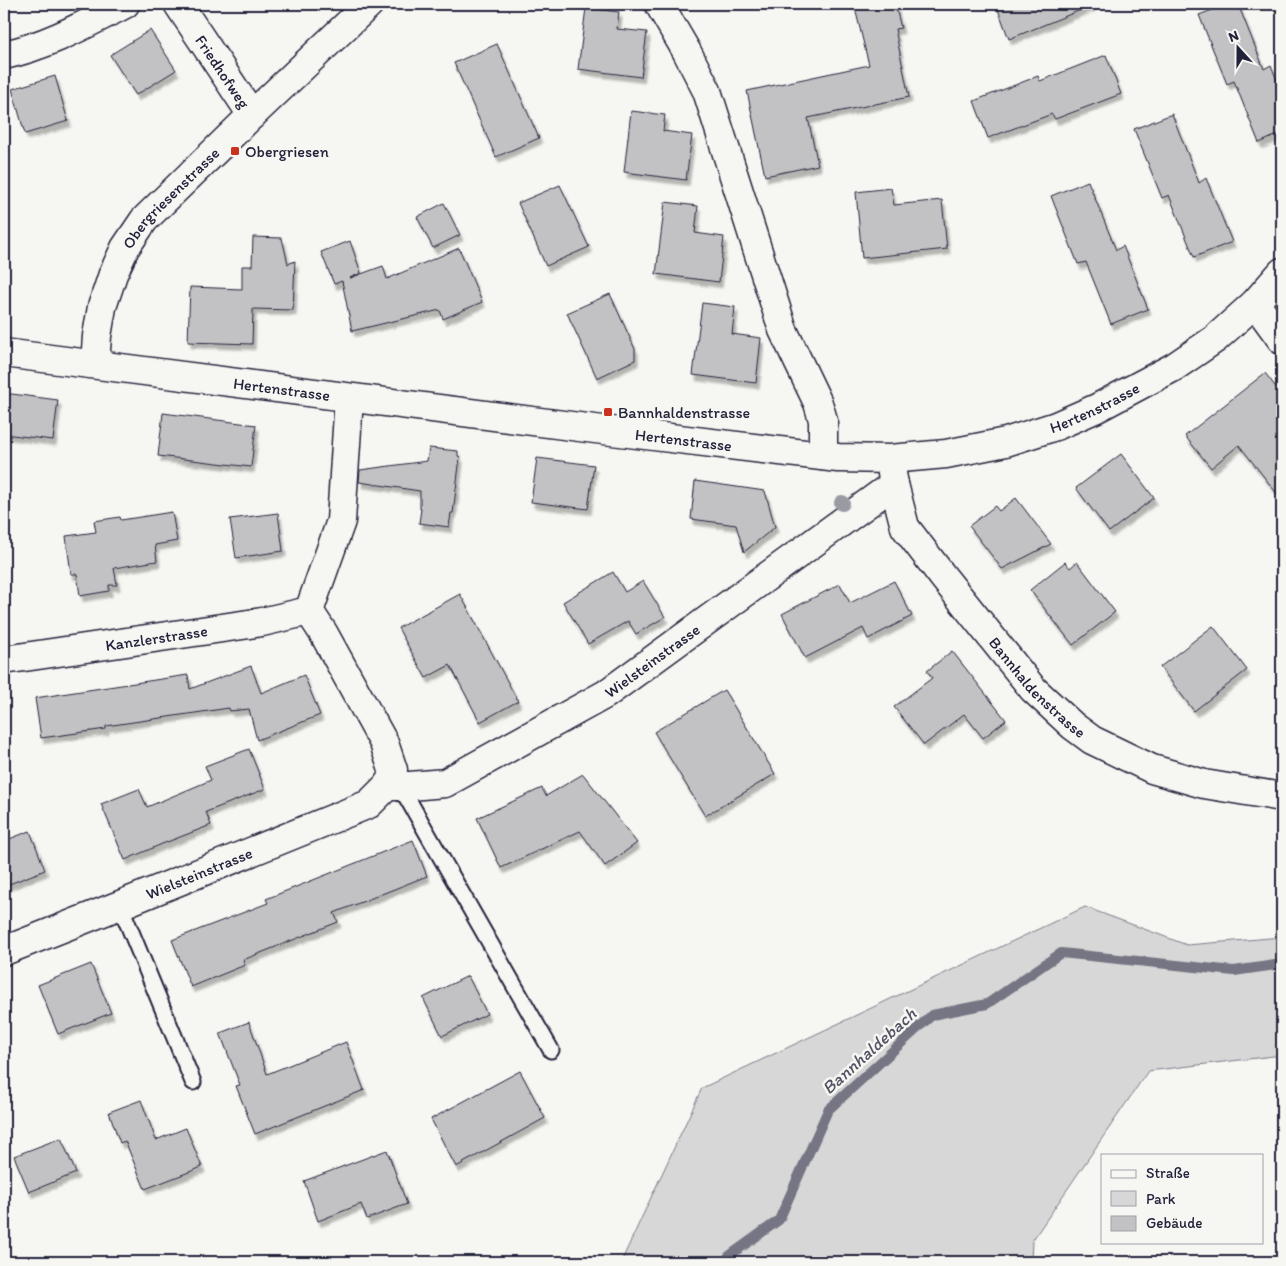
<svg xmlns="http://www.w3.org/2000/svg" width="1286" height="1266" font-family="Itim,sans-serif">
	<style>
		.green { fill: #d7d7d7; stroke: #7c7c89 }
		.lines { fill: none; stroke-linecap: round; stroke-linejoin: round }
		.stream { stroke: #757583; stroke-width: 10 }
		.building { fill: #c2c2c4; stroke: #22223b; filter: url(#shadow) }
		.lane-casing { stroke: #22223b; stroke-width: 19 }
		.street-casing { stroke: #22223b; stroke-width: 31 }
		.lane { stroke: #f6f6f2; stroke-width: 15 }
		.street { stroke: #f6f6f2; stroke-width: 28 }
		.tree { fill: #9a9aa3 }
		.poi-dot { fill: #c8321e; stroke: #f6f6f2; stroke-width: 2 }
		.labels { text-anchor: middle; stroke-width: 5; stroke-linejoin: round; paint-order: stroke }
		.street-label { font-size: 16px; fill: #22223b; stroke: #f6f6f2 }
		.poi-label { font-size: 16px; fill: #22223b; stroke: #f6f6f2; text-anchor: start }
		.water-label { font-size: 18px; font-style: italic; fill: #535365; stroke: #f6f6f2 }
	</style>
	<defs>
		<filter id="shadow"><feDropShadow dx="3" dy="5.5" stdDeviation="1" flood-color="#0004"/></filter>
	</defs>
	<rect width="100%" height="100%" fill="#f6f6f2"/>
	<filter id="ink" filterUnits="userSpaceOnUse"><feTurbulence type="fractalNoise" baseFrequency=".02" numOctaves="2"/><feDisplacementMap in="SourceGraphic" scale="10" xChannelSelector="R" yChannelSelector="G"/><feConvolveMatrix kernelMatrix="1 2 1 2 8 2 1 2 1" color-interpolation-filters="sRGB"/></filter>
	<g filter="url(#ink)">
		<polygon class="green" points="1085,907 1187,945 1282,937 1282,1055 1148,1071 1032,1241 1031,1262 621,1262 702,1088"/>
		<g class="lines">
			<polyline class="stream" points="725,1262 729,1256 779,1220 828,1110 932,1015 987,1004 1061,953 1234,971 1282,964"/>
		</g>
		<g class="building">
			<polygon points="854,4 895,4 901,28 895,29 909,97 808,118 818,165 765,176 747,91 869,65"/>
			<polygon points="996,4 1093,4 1093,5 1009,39"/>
			<polygon points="1228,4 1238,4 1264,69 1271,65 1282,93 1282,133 1259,143 1234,81 1227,84 1199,15"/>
			<polygon points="586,8 619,12 617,29 647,32 641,77 578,69"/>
			<polygon points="150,30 176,70 136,95 110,55"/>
			<polygon points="497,44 539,138 496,157 454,63"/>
			<polygon points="1106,55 1121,94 1055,119 1052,114 988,138 974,101 1038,76 1040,81"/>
			<polygon points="55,76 68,121 25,134 12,89"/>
			<polygon points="631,111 665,115 663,131 692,135 686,180 624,172"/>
			<polygon points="1172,114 1199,183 1206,178 1232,242 1194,257 1169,195 1162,198 1134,129"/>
			<polygon points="1088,181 1116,250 1123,246 1148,309 1111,324 1086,262 1078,264 1051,196"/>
			<polygon points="560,185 589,247 546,266 518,203"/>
			<polygon points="891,188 894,205 942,200 947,249 862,258 856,192"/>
			<polygon points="665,202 698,206 695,233 724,237 719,282 656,274"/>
			<polygon points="444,203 460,235 433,248 417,217"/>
			<polygon points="253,237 282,238 288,264 295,261 293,310 253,309 252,344 188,342 190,287 242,289 242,266 252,266"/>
			<polygon points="350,241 361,273 350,278 383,266 387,279 459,248 482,302 443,319 440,310 352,331 342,281 334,284 321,252"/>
			<polygon points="610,294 635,349 635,360 597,378 567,313"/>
			<polygon points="702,303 735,307 732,334 761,338 756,383 693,375"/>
			<polygon points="1265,373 1282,395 1282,500 1239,445 1211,468 1185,436"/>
			<polygon points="4,393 58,400 53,440 4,434"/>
			<polygon points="163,413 256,425 251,467 158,456"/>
			<polygon points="429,448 458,451 458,456 460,457 453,513 451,513 449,527 419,523 421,509 420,509 420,491 359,482 360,470 427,461"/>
			<polygon points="1121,454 1154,498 1109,532 1076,488"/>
			<polygon points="537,458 594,465 588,509 531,502"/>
			<polygon points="695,481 765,491 775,527 744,552 736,525 691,519"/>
			<polygon points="1016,498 1051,544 1002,569 969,526 995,506 999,511"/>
			<polygon points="172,512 177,541 155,545 157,561 114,568 117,585 109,585 109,591 80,596 77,574 71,574 66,536 96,532 94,521 120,517 121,520"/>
			<polygon points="278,513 283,551 236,558 230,519"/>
			<polygon points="1065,562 1070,568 1077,562 1115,612 1073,645 1030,590"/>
			<polygon points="613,572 625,592 643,581 665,617 636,634 628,621 588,644 563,602"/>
			<polygon points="894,581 912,616 868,639 863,628 805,658 782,614 840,584 850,603"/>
			<polygon points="460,594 518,701 480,722 450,665 426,678 398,628"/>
			<polygon points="1213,626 1247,670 1194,711 1160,667"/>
			<polygon points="952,651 1006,720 983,738 964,714 924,745 894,707 932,678 927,671"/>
			<polygon points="251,666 261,693 304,675 320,715 257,740 249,709 230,711 229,708 106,726 106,729 41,738 35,698 188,675 190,689"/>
			<polygon points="724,690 775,774 705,816 654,732"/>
			<polygon points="249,749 265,789 206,812 211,825 162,844 125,860 101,804 139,789 147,807 211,780 205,766"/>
			<polygon points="583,774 637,843 605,866 580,831 501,868 477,818 542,788 546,796"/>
			<polygon points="30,831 45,870 4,886 4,841"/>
			<polygon points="413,840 427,876 334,913 338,922 243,960 245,965 191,987 172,940 268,903 266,899"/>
			<polygon points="91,964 111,1013 58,1034 38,985"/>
			<polygon points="468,976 487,1014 442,1036 423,998"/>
			<polygon points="249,1022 267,1074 346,1042 364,1090 255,1134 236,1086 240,1085 220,1033"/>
			<polygon points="520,1071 545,1118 456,1167 431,1119"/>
			<polygon points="141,1100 156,1140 186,1128 202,1167 145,1189 125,1141 120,1143 109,1112"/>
			<polygon points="61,1138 76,1173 29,1192 14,1156"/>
			<polygon points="387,1150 407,1204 367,1219 361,1204 318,1221 304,1181"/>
		</g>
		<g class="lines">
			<defs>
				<g id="lane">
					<polyline points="392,788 406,796 551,1050"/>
					<polyline points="120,905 193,1082"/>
				</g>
				<g id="street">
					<path id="s1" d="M178,4l74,111"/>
					<polyline points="659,4 687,52 707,91 783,330 818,403 823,420 823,456"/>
					<path d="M4,55c43,-9 82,-31 121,-51"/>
					<polyline points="1255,303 1282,340"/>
					<path id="s2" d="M4,353l591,76 243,29 52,1 56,-5 60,-12 50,-16 41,-18 77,-41 41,-28 40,-36 27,-31"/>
					<path id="s3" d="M95,364l2,-28 5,-29 11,-33 12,-26 19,-28 108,-105 117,-111"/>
					<path id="s4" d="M891,468l3,16 11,43 39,51 89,111 40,37 19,14 60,29 52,15 78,13"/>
					<polyline points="309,611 341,521 349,398"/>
					<path id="s5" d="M4,660l258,-38 47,-11"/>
					<path id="s6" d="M387,786h23l35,-3 161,-89 288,-210"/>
					<path id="s7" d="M4,951l116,-46 249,-101 18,-18 5,-9 1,-7 -9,-27 -60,-109 -15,-23"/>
				</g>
			</defs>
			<use href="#lane" class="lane-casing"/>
			<use href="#street" class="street-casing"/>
			<use href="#lane" class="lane"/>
			<use href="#street" class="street"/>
		</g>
		<circle class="tree" cx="842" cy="503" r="8"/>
	</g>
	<g class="poi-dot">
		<rect x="230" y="146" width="10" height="10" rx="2.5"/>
		<rect x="603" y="407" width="10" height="10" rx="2.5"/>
	</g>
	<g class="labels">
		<g class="street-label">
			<text dy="6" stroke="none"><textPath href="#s1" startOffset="81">Friedhofweg</textPath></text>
			<text dy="6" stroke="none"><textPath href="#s3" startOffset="189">Obergriesenstrasse</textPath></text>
			<text dy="6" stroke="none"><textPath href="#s2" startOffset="280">Hertenstrasse</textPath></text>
			<text dy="6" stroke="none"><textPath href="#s2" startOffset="1105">Hertenstrasse</textPath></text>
			<text dy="6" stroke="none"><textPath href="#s2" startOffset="685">Hertenstrasse</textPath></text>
			<text dy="6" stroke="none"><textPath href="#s5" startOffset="154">Kanzlerstrasse</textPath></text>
			<text dy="6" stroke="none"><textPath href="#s6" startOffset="299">Wielsteinstrasse</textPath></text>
			<text dy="6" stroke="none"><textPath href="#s4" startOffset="269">Bannhaldenstrasse</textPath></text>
			<text dy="6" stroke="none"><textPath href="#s7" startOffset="210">Wielsteinstrasse</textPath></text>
		</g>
		<g class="poi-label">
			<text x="245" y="157">Obergriesen</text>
			<text x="618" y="418">Bannhaldenstrasse</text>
		</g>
		<g class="water-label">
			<text transform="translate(869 1051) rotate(-42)" y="6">Bannhaldebach</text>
		</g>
	</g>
	<rect width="1286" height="1266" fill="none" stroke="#f6f6f2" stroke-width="20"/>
	<rect x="10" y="10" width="1266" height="1246" fill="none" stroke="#22223b" stroke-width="2" filter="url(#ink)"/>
	<rect x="1101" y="1154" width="162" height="90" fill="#f6f6f2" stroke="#a1a1a9"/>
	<rect x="1111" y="1170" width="25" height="8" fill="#f6f6f2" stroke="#a1a1a9"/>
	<text x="1146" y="1178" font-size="15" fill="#22223b">Straße</text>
	<rect x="1111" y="1191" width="25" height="15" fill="#d7d7d7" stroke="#a1a1a9"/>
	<text x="1146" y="1204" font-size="15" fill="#22223b">Park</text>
	<rect x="1111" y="1216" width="25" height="15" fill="#c2c2c4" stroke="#a1a1a9"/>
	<text x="1146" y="1228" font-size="15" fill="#22223b">Gebäude</text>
	<g transform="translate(1238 48) rotate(339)" stroke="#f6f6f2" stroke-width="4" paint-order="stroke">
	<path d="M0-4L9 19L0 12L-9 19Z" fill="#22223b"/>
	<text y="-8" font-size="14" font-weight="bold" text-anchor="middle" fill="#22223b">N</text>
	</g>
</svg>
